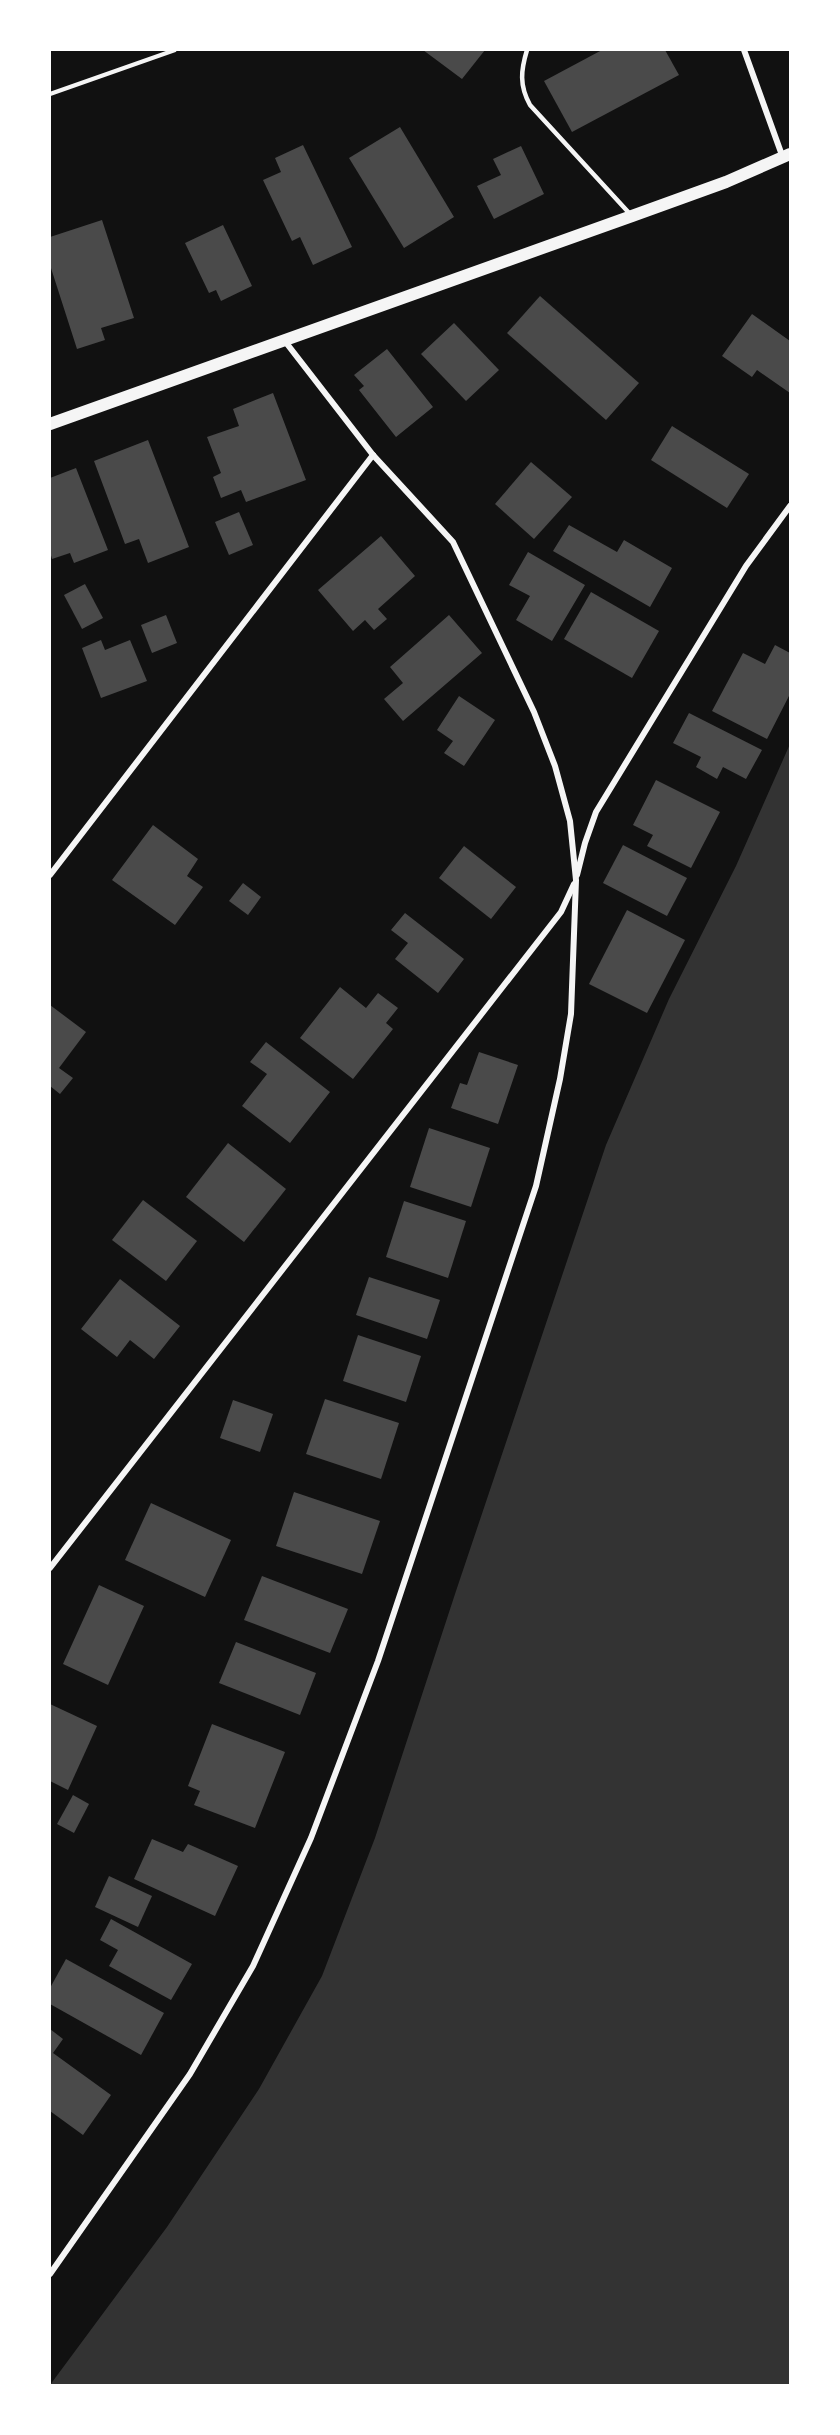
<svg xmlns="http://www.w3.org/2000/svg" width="840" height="2435" font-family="'Public Sans',sans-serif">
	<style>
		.water { fill: #333 }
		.building { fill: #4a4a4a }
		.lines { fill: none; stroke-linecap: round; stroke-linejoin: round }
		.path { stroke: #f5f5f5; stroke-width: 4 }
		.service { stroke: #f5f5f5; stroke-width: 4.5 }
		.minor { stroke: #f5f5f5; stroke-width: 6 }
		.secondary { stroke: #f5f5f5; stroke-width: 12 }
	</style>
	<rect width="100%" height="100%" fill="#111"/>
	<polygon class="water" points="790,744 790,2385 50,2385 167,2227 259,2089 322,1976 375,1838 456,1591 606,1145 669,999 736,866"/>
	<g class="building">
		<polygon points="423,50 485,50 462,79"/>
		<polygon points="602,50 665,50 679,75 572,132 544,81"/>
		<polygon points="400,127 454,217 404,248 349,158"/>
		<polygon points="303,145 352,247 313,265 300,237 292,241 263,180 281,172 275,158"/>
		<polygon points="521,146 544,194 494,219 477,186 501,175 493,159"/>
		<polygon points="102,220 134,318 101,328 105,340 77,349 50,265 50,237"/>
		<polygon points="223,225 252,286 221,301 216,290 209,293 185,243"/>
		<polygon points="540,296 639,383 606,420 507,333"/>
		<polygon points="752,314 790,341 790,393 757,370 752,377 722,356"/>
		<polygon points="454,323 499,370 466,401 421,354"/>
		<polygon points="387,349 433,407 396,437 359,390 364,386 354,375"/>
		<polygon points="273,393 306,480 246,502 241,490 221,498 213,477 221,473 207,437 239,426 233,409"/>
		<polygon points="672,426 749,474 727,508 651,460"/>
		<polygon points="148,440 189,547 148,563 139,539 125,544 94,461"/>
		<polygon points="531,462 572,497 534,539 495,504"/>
		<polygon points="76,468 108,550 74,563 70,553 52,559 50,552 50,478"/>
		<polygon points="239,512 253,545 229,555 215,522"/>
		<polygon points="569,525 617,552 624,540 672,568 650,607 553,551"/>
		<polygon points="381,536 415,576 378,609 387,619 374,630 365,620 353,631 318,590"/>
		<polygon points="528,552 585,585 552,641 516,620 530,596 509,585"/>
		<polygon points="85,584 103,618 82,629 64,595"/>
		<polygon points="591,592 659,631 632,678 564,639"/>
		<polygon points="166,615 177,643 152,653 141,625"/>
		<polygon points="449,615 482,653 403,721 384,699 403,683 390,667"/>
		<polygon points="101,640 105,650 130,640 147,681 101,698 82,648"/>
		<polygon points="775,645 790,653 790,694 767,739 712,711 743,653 765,664"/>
		<polygon points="459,696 495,720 464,766 444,753 453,741 437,730"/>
		<polygon points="689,713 762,750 746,779 723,767 717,779 696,767 701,757 673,743"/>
		<polygon points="656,780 720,812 691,868 647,846 653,835 633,825"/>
		<polygon points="153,825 198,859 187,876 203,887 175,925 112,880"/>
		<polygon points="623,845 687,878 667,916 603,883"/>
		<polygon points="464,846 516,887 491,919 439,878"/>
		<polygon points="243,883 261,897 248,915 229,901"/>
		<polygon points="627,910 685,940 647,1013 589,984"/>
		<polygon points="405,913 464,959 438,993 395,959 408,943 391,930"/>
		<polygon points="340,987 366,1008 378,993 398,1008 386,1023 393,1029 353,1079 300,1038"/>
		<polygon points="50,1005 86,1032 59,1068 73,1078 60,1094 50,1086"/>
		<polygon points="266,1042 330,1092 290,1143 242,1106 267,1074 250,1062"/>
		<polygon points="479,1052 518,1065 498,1124 451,1108 460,1083 467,1085"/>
		<polygon points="429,1128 490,1148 471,1207 410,1187"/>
		<polygon points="228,1143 286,1189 244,1242 186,1197"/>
		<polygon points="143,1200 197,1241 166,1281 112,1240"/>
		<polygon points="404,1201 466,1221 448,1278 386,1257"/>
		<polygon points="369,1277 440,1300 427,1339 356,1315"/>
		<polygon points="120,1279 180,1326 154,1359 130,1340 117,1357 81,1329"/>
		<polygon points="358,1335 421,1356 406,1402 343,1381"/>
		<polygon points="325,1399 399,1423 381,1479 306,1454"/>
		<polygon points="233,1400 273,1414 260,1452 220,1438"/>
		<polygon points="294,1492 380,1521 362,1574 276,1546"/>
		<polygon points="151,1503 231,1540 205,1597 125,1560"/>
		<polygon points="262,1576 348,1609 330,1653 244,1620"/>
		<polygon points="99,1585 144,1606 108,1685 63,1664"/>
		<polygon points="236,1642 316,1673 300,1715 219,1683"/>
		<polygon points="50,1704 97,1726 68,1790 50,1781"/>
		<polygon points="212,1724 285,1752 255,1828 194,1805 200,1791 188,1786"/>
		<polygon points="73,1795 89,1804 74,1833 57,1824"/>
		<polygon points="152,1839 183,1852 188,1844 238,1866 215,1916 134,1879"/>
		<polygon points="109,1876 152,1896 138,1927 95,1907"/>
		<polygon points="111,1919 192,1964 171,2000 109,1966 118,1950 100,1940"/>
		<polygon points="66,1959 164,2013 141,2055 50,2004 50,1988"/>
		<polygon points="50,2029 63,2039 53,2053 111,2095 83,2135 50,2111"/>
	</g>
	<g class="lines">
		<polyline class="path" points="50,94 175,50"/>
		<path class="service" d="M527,50c-6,20 -8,35 3,55l100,109"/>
		<g class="minor">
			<polyline points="744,50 783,158"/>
			<polyline points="50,875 373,455"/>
			<polyline points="577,875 585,843 596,812 746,566 790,506"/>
			<polyline points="50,1568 561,912 574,884"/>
			<polyline points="50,2274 190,2074 253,1966 311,1838 378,1661 536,1186 560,1079 571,1014 576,880 570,821 555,766 534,712 453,542 373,455 284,340"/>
		</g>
		<polyline class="secondary" points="50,424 632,216 726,182 790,154"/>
	</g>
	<rect width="840" height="2435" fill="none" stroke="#ffffff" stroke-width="102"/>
</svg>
